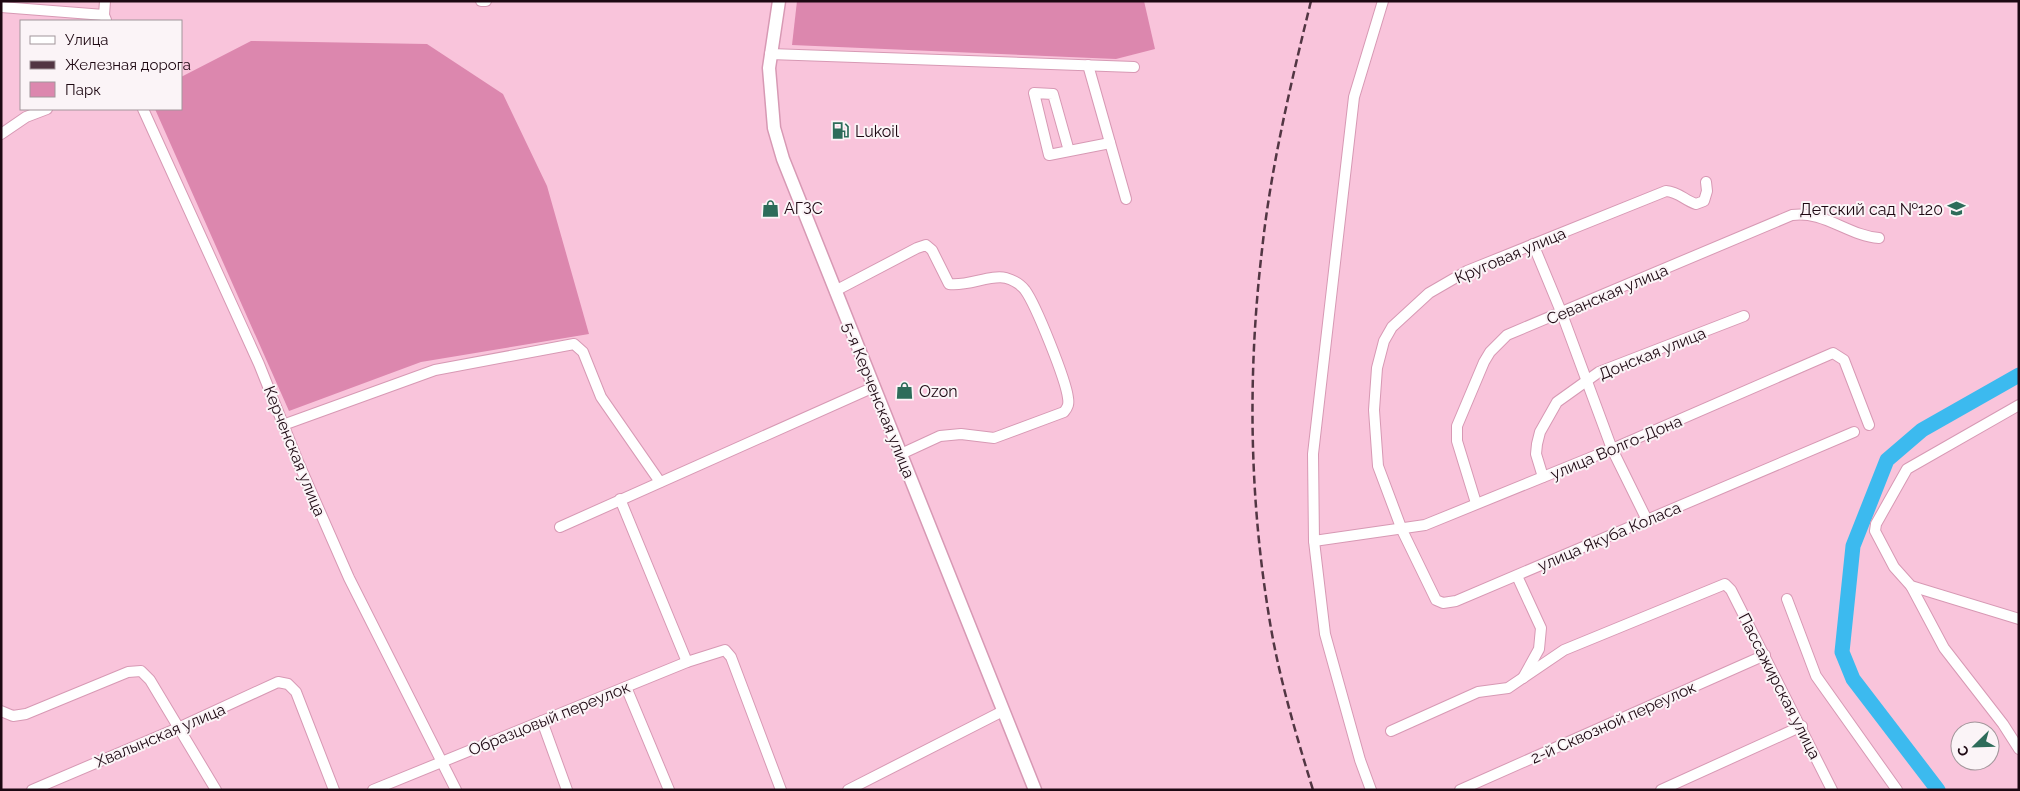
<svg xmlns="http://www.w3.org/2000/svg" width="2020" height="791" font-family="Raleway,sans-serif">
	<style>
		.green { fill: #dc87ae }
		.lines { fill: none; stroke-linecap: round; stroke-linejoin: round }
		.river { stroke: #3cbaef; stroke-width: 15 }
		.minor-casing { stroke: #d799b4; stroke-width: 12 }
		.major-casing { stroke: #d799b4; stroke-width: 15 }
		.minor { stroke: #fff; stroke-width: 10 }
		.major { stroke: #fff; stroke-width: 12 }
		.rail { stroke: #523643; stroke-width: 2.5; stroke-dasharray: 8 4; stroke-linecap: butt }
		.labels { text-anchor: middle; stroke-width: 4; stroke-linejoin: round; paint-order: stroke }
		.poi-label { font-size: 16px; fill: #1d0812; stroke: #fbf4f7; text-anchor: start }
		.street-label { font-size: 16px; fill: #1d0812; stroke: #fbf4f7 }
	</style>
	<rect width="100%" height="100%" fill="#f9c4db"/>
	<g class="green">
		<polygon points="797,1 1144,1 1155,49 1116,59 792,45"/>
		<polygon points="251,41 427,44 503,94 547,186 589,334 421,362 289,411 155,109 181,109 181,77"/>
	</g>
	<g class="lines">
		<polyline class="river" points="1938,790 1853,679 1842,652 1853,546 1887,460 1922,430 2019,375"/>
		<defs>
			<g id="minor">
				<polyline points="105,1 104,15 106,20"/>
				<polyline points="481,1 486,1"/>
				<polyline points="1,7 104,15"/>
				<polyline points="770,54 1134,67"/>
				<polyline points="1088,65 1126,199"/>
				<polyline points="143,109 259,364 299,464 349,578 456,790"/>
				<polyline points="1,134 26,117 47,109"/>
				<polyline points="1069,151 1053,94 1034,93 1049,155 1110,143"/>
				<path d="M1706,182l1,9 -3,10 -8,3c-12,-4 -17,-12 -30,-13l-199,80 -38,22 -37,34 -8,14 -7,27 -3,42 4,56 24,64 34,70 7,3 13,-2 398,-169"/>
				<polyline points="1533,244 1562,314 1612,449 1647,520"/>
				<path d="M835,291l82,-43 9,-3 6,5 17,34c18,3 42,-10 57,-6 7,2 15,7 19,12 11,15 41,90 43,108 1,6 0,9 -4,14l-70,26 -33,-4 -21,2 -39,18"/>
				<polyline points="2019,405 1907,469 1876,524 1875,531 1894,567 1911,586 2019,619"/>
				<polyline points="283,425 435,370 574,344 583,352 601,397 660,482"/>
				<polyline points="1543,477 1536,454 1537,444 1540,432 1557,402 1599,372 1744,316"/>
				<polyline points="620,499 687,662"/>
				<path d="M1476,503l-19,-62v-15l27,-64 6,-10 17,-17 285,-120c31,-5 57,21 87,23"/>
				<polyline points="560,527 874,387"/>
				<polyline points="1314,541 1425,525 1612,449 1833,353 1844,360 1869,425"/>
				<polyline points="1517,576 1541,628 1539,649 1523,678"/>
				<polyline points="1911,586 1944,648 2003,724 2019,749"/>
				<polyline points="1787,599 1816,676 1897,790"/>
				<polyline points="626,687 669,790"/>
				<polyline points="1,711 13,716 26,714 128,672 141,671 150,680 216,790"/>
				<polyline points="542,721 567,790"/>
				<polyline points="1391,731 1478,692 1508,688 1564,650 1725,584 1731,590 1832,790"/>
				<polyline points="32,790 178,728 278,682 288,684 296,692 334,790"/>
				<polyline points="373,790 687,662 725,650 731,657 781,790"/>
				<polyline points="848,790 1003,711"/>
				<polyline points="1371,790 1360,760 1325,634 1314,541 1313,454 1354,97 1383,1"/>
				<polyline points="1460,790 1765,655"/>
				<polyline points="1661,790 1802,726"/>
			</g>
			<polyline id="major" points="779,1 769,68 774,128 783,159 1035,790"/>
		</defs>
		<use href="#minor" class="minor-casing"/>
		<use href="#major" class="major-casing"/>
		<use href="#minor" class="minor"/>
		<use href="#major" class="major"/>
		<path class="rail" d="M1311,1c-20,82 -40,165 -49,249 -14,119 -13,241 6,360 9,61 27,121 45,180"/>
	</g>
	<defs>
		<symbol id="fuel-bare" viewBox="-9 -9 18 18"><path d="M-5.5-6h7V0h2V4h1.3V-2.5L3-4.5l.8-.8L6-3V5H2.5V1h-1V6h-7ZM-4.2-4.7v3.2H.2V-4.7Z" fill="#2d6c5a" stroke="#fbf4f7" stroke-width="2.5" paint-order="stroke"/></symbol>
		<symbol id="shop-bare" viewBox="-9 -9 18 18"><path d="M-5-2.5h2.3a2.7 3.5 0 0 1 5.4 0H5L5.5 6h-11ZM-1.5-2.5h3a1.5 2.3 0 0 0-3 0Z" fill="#2d6c5a" stroke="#fbf4f7" stroke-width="2.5" paint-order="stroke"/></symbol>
		<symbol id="school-bare" viewBox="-9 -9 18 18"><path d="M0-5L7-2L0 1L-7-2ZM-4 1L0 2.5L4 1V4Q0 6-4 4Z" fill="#2d6c5a" stroke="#fbf4f7" stroke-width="2.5" paint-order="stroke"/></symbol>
	</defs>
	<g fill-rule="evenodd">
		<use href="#fuel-bare" x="828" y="118" width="25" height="25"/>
		<use href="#shop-bare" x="758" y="196" width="25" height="25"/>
		<use href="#school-bare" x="1944" y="196" width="25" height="25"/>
		<use href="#shop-bare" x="892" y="378" width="25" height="25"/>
	</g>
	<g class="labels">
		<g class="poi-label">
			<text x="855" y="137">Lukoil</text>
			<text x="784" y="214">АГЗС</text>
			<text x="1943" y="215" text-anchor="end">Детский сад №120</text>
			<text x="919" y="397">Ozon</text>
		</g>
		<g class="street-label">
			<text transform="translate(1510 255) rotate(-23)" y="6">Круговая улица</text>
			<text transform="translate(1607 294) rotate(-23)" y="6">Севанская улица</text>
			<text transform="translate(1652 353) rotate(-22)" y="6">Донская улица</text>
			<text transform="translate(879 400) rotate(68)" y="6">5-я Керченская улица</text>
			<text transform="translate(1616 447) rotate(-23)" y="6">улица Волго-Дона</text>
			<text transform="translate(295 451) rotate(68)" y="6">Керченская улица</text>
			<text transform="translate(1609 536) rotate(-23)" y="6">улица Якуба Коласа</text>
			<text transform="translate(1780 686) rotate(63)" y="6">Пассажирская улица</text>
			<text transform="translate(549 718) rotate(-22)" y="6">Образцовый переулок</text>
			<text transform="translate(1613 722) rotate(-24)" y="6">2-й Сквозной переулок</text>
			<text transform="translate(160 735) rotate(-23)" y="6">Хвалынская улица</text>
		</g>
	</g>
	<rect width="2020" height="791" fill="none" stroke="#1d0812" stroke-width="5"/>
	<rect x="20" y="20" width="162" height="90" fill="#fbf4f7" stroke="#a2969b"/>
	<rect x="30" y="36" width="25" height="8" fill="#ffffff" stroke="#a2969b"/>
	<text x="65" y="45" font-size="15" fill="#1d0812">Улица</text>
	<rect x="30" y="61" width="25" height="8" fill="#523643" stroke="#a2969b"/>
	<text x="65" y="70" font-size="15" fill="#1d0812">Железная дорога</text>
	<rect x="30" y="82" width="25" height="15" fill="#dc87ae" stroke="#a2969b"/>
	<text x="65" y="95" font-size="15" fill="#1d0812">Парк</text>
	<g transform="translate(1975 746) rotate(247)"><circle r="24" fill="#fbf4f7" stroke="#a2969b"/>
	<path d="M0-4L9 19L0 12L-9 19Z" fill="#2d6c5a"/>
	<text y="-8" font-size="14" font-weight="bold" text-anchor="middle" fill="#1d0812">С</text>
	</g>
</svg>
